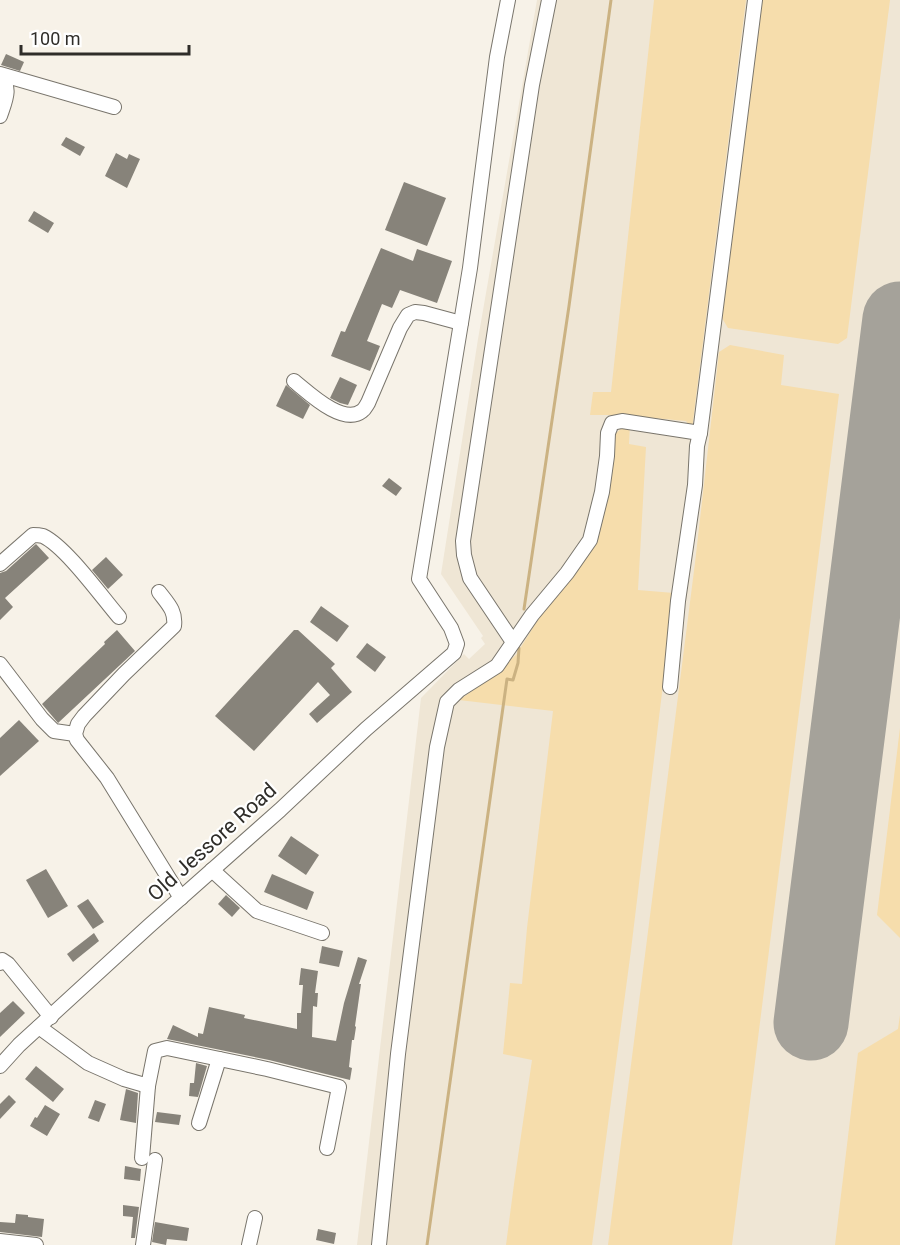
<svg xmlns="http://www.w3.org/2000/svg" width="900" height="1245" font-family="Roboto,sans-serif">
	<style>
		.built { fill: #efe6d5 }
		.green { fill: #f6ddac }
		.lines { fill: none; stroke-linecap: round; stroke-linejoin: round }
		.stream { stroke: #cbb282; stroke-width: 3 }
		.taxiway { stroke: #a5a29a; stroke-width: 30 }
		.runway { stroke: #a5a29a; stroke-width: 75 }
		.building { fill: #87837a }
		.minor-casing { stroke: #79756c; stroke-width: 16 }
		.minor { stroke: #fff; stroke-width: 14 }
		.labels { text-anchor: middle; stroke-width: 4.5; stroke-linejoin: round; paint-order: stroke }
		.street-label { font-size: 21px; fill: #2f2d29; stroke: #fff }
	</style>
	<rect width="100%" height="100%" fill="#f7f2e8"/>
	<polygon class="built" points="537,0 900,0 900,1245 357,1245 421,698 464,654 469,659 485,644 481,638 483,636 441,574 478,339"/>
	<g class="green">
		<polygon points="654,0 746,0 692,429 686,421 620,415 590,415 593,392 611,392"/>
		<polygon points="762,0 890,0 847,338 838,344 728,328 722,318"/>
		<polygon points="730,345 784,355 781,385 839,394 732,1245 608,1245 695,563 719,352"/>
		<polygon points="630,425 629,444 646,447 638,590 674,593 631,950 592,1245 506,1245 514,1184 532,1060 503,1054 510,983 522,984 527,928 553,711 459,700 489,679 516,655 544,610 592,546 601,527 616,433 622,428"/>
		<polygon points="900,728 900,938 877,915"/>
		<polygon points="900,1015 900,1245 835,1245 858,1053 898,1029"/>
	</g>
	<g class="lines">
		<g class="stream">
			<polyline points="524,609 569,306 611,0"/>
			<polyline points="427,1245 507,679 513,680 518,663 519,648"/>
		</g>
		<polyline class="taxiway" points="897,345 900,335"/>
		<polyline class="runway" points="811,1023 900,319"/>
	</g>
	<g class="building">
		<polygon points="6,54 24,62 20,71 1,65"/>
		<polygon points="66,137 85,147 80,156 61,145"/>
		<polygon points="116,153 127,159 129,154 140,159 127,188 105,176"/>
		<polygon points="404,182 446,198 427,246 385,230"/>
		<polygon points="34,211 54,223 48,233 28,221"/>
		<polygon points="381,248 413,261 417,249 452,261 437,303 400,290 392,308 382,304 367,341 380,346 370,371 331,356 341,331 345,332"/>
		<polygon points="340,377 357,385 348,405 340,403 330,398"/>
		<polygon points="286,385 310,405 303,419 276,406"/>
		<polygon points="389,478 402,488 396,496 382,486"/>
		<polygon points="36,544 49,558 5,598 13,607 0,620 0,573 6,571"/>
		<polygon points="106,557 123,575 108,589 92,570"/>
		<polygon points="321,606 349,626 337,642 310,622"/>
		<polygon points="117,630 135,651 58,723 42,704 105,644 104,642"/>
		<polygon points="294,630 298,630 335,664 331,668 352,692 317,723 309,714 330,695 318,682 254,751 215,716"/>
		<polygon points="367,643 386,657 375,672 356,657"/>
		<polygon points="19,720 39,741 0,776 0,738"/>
		<polygon points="291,836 319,855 306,875 278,856"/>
		<polygon points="46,869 68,906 48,918 26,880"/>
		<polygon points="272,874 314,892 307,910 264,892"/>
		<polygon points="226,895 240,908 232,917 218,904"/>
		<polygon points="88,899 104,922 93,929 77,906"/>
		<polygon points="94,933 99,941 73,962 67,954"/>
		<polygon points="322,946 343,951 339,967 319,963"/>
		<polygon points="358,957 367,960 359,984 361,984 355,1026 356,1027 354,1040 352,1040 349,1067 352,1068 350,1080 269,1060 167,1039 173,1025 198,1037 198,1033 203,1034 209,1007 245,1015 244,1018 297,1029 297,1013 301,1013 303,985 299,985 301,968 318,971 315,993 318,993 317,1007 313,1006 312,1037 336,1041 344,1003"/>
		<polygon points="13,1001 25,1013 0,1037 0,1013"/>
		<polygon points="196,1063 207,1066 198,1097 189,1096 190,1083 194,1083"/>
		<polygon points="36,1066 64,1089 53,1102 25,1079"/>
		<polygon points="126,1089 138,1093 136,1123 120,1120"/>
		<polygon points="9,1095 16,1102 0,1119 0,1104"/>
		<polygon points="95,1100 106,1104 99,1122 88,1118"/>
		<polygon points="45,1105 60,1114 47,1136 30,1126 35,1117 37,1118"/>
		<polygon points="157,1112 181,1115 179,1125 155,1122"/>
		<polygon points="125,1166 141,1169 140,1181 124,1179"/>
		<polygon points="123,1205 139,1207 135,1238 131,1238 133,1217 123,1216"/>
		<polygon points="16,1214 28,1215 28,1217 44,1219 42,1237 0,1232 0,1222 15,1223"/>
		<polygon points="155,1222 189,1228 187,1241 167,1239 166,1245 152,1242"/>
		<polygon points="318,1229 336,1233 334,1244 316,1240"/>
	</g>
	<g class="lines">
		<defs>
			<g id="minor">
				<polyline points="0,74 114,107"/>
				<path d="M0,75c12,13 5,26 0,41"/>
				<path d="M294,381c15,12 49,45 68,30 3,-2 4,-5 6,-8l32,-75 8,-13 7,-3 9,1 37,10"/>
				<path d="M0,564l33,-29c4,0 6,0 10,1 23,11 58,60 76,81"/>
				<path d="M159,592c9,12 17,19 15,34l-50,48 -40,42 -6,8 -3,10 2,6 30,38 74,120"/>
				<polyline points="513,642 470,578 464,555 463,541 532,85 549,0"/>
				<polyline points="0,664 42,719 54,731 75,734"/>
				<polyline points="670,687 678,601 695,485 697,446 700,433"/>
				<polyline points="212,870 257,911 322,933"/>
				<polyline points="0,963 2,960 8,964 51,1017"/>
				<polyline points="39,1027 88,1063 124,1079 148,1086 155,1051 167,1048 267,1069 339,1087 327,1148"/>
				<polyline points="0,1066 19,1045 149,926 280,810 366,729 454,653 457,644 451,628 419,579 470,268 497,57 508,0"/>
				<polyline points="199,1123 219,1059"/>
				<polyline points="142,1158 148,1086"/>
				<polyline points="0,1241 36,1245"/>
				<polyline points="143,1245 155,1160"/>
				<polyline points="249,1245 255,1218"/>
				<polyline points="379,1245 398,1054 437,747 447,702 459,690 497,666 532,615 567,573 590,540 602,492 607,456 608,433 612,423 622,421 700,433 755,0"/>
			</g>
		</defs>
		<use href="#minor" class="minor-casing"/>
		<use href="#minor" class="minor"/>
	</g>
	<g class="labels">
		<g class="street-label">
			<text transform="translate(212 842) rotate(-42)" y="7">Old Jessore Road</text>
		</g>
	</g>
	<path d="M21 45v9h168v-9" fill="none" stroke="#2f2d29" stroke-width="3"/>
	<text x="30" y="45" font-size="18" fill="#2f2d29" stroke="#ffffff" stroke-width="4.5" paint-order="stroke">100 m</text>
</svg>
